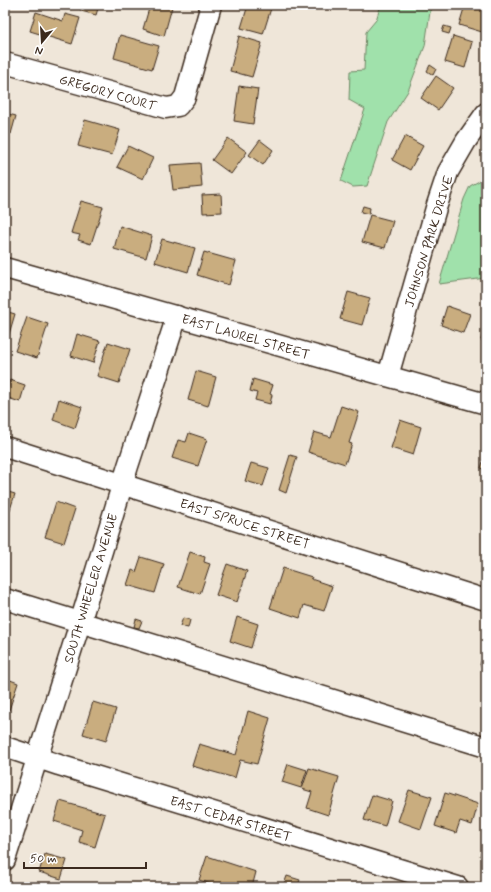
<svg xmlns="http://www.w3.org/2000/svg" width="491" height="892" font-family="Mynerve,sans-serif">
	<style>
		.green { fill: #a0e1ab; stroke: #6e8664 }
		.building { fill: #c9ad7f; stroke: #3b2a1e }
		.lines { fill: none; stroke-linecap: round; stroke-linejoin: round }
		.minor-casing { stroke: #3b2a1e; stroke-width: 23 }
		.minor { stroke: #fff; stroke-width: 20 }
		.labels { text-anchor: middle; stroke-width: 3.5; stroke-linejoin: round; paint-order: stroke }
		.street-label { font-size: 13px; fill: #3b2a1e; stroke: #fff }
	</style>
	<rect width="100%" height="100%" fill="#efe6d9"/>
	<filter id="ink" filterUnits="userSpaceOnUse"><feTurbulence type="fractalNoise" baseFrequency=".025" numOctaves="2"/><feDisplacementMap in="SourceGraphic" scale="8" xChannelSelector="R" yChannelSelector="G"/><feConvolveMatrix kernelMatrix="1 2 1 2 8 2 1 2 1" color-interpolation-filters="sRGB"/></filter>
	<g filter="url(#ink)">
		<g class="green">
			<polygon points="381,5 431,5 425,46 408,91 388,122 367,186 353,187 341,181 365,109 349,100 350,71 364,70 366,32 376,20"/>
			<polygon points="481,180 486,185 486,278 439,284 464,199 470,186"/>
		</g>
		<g class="building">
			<polygon points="82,5 99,5 96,15 81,11"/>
			<polygon points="150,5 165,5 172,7 164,36 143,29"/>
			<polygon points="248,5 272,5 263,34 241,28"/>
			<polygon points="465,5 486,5 486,19 482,32 459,25"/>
			<polygon points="36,12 63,21 65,14 80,18 72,44 30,31"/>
			<polygon points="444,26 451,28 449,34 442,32"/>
			<polygon points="120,35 159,46 152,69 114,58"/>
			<polygon points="239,36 262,43 252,77 230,71"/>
			<polygon points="453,36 472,42 465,68 445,62"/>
			<polygon points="430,65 436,69 433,75 427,71"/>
			<polygon points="436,76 453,88 438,110 421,98"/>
			<polygon points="239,86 258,89 253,124 234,121"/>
			<polygon points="5,113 16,116 11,134 5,132"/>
			<polygon points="85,120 120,130 112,155 78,146"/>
			<polygon points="405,136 423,146 410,170 392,160"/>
			<polygon points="228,138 247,152 231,174 212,160"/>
			<polygon points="260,140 273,150 263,165 249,155"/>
			<polygon points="128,146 153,158 143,179 117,167"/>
			<polygon points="200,163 202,187 173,190 170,165"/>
			<polygon points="221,194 222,212 203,213 202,195"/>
			<polygon points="81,201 103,207 91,244 78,240 80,235 71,233"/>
			<polygon points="363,206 370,208 369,214 361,212"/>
			<polygon points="370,215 393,221 385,248 362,242"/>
			<polygon points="120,226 152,236 146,258 114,249"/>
			<polygon points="162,239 195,248 188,272 155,262"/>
			<polygon points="204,252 236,261 229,285 197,275"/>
			<polygon points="348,292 370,298 362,325 340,319"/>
			<polygon points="447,306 470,314 463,333 441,325"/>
			<polygon points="5,311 15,314 9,334 5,333"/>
			<polygon points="27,317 48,324 37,358 15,351"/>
			<polygon points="486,322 486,342 481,340"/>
			<polygon points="77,334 100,341 93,363 71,356"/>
			<polygon points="108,342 130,349 119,383 97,376"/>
			<polygon points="196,371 216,377 208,406 188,400"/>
			<polygon points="253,379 273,385 270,394 272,395 270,404 255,400 257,393 250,391"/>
			<polygon points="10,380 25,385 20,402 5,397"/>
			<polygon points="59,399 82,407 75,428 53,420"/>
			<polygon points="341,406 359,412 349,443 352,444 345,464 308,452 314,432 331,437"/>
			<polygon points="400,420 421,427 413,455 391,448"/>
			<polygon points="189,433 207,439 198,466 172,458 178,440 186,442"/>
			<polygon points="486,452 486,470 481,468"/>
			<polygon points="290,455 297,457 286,493 279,490"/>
			<polygon points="251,463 269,468 263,486 245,481"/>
			<polygon points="5,491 15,494 7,519 5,518"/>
			<polygon points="56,502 75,509 64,543 45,537"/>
			<polygon points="190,552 205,557 204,562 210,564 200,594 178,587"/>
			<polygon points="141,557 164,564 155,593 127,585 132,570 136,572"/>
			<polygon points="227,564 247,571 237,602 216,595"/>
			<polygon points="283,568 312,577 311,579 332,586 324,611 304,605 300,618 270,608"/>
			<polygon points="237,617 258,624 251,648 230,641"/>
			<polygon points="183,618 190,620 188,628 180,626"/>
			<polygon points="136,619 142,621 139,628 134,627"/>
			<polygon points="486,646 486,667 480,665"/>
			<polygon points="5,678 18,683 9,710 5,708"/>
			<polygon points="93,702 116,709 106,741 83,734"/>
			<polygon points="248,711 270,718 257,764 240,760 235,778 192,766 199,744 236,755"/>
			<polygon points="288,764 307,770 301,788 282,782"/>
			<polygon points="309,768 339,777 328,815 307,808 312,792 302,789"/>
			<polygon points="409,790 432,797 421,829 398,821"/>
			<polygon points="445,793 478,804 472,825 460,821 456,833 435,826"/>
			<polygon points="372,795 392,801 385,826 364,820"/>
			<polygon points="60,801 105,814 95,847 79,842 82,830 54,821"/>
			<polygon points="486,838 486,858 480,856"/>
			<polygon points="45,854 67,860 61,879 39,872"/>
			<polygon points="207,856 256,872 252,887 220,887 199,880"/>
			<polygon points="287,876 300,880 298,885 305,887 283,887"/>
			<polygon points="315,883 327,887 313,887"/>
		</g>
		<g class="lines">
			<defs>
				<g id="minor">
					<polyline points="5,63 166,108 178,106 185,97 211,5"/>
					<polyline points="5,268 486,404"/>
					<polyline points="388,376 436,208 448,172 466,141 486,113"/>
					<polyline points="5,447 486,600"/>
					<polyline points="5,599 486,747"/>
					<polyline points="5,747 59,765 458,887"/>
					<polyline points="5,860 80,623 128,466 177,316"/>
				</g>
			</defs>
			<use href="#minor" class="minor-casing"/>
			<use href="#minor" class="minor"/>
		</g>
	</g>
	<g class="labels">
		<g class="street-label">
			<text transform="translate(108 92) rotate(16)" y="5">GREGORY COURT</text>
			<text transform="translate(428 241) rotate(-73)" y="5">JOHNSON PARK DRIVE</text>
			<text transform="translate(246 336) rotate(16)" y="5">EAST LAUREL STREET</text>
			<text transform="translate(245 523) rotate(18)" y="5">EAST SPRUCE STREET</text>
			<text transform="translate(90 588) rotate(-73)" y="5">SOUTH WHEELER AVENUE</text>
			<text transform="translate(231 818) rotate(17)" y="5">EAST CEDAR STREET</text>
		</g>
	</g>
	<rect width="491" height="892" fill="none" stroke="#fff" stroke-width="20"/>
	<rect x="10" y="10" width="471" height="872" fill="none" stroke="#3b2a1e" stroke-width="1.5" filter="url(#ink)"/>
	<g transform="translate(42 42) rotate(198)" stroke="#ffffff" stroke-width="3" paint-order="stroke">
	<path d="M0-3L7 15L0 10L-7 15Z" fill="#3b2a1e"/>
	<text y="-6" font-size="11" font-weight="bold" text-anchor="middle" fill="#3b2a1e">N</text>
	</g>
	<path d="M24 862v6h122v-6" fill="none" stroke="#3b2a1e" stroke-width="2"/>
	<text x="30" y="862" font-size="12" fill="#3b2a1e" stroke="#ffffff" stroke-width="3" paint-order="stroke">50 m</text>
</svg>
